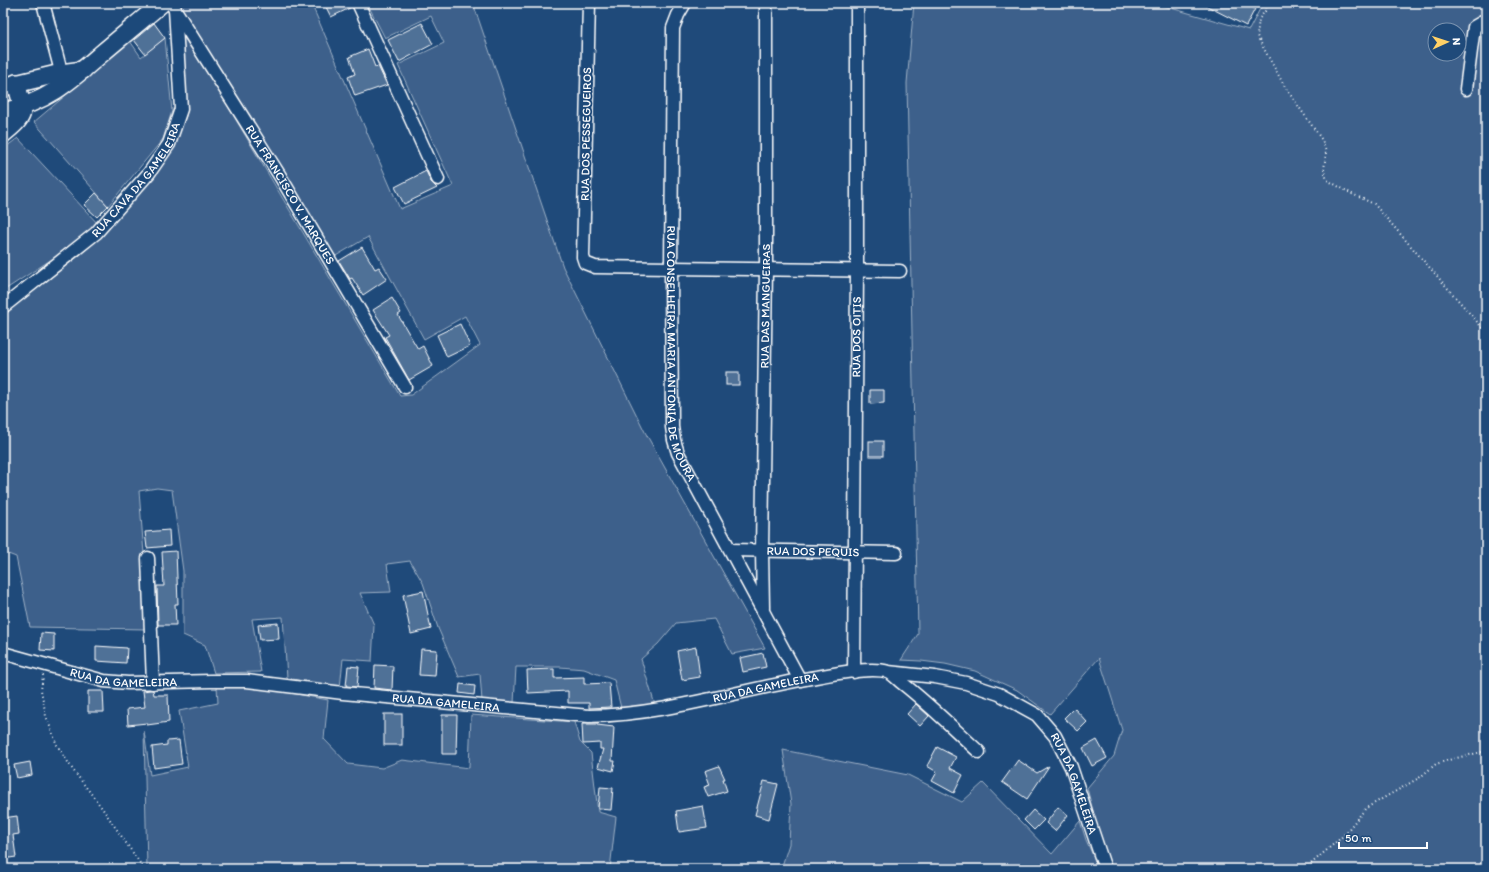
<svg xmlns="http://www.w3.org/2000/svg" width="1489" height="872" font-family="Itim,sans-serif">
	<style>
		.green { fill: #3c618b; stroke: #9eb0c5; fill-rule: evenodd }
		.building { fill: #507197; stroke: #fff }
		.lines { fill: none; stroke-linecap: round; stroke-linejoin: round }
		.street-casing { stroke: #fff; stroke-width: 15 }
		.secondary-casing { stroke: #fff; stroke-width: 20 }
		.path { stroke: #fff; stroke-width: 2; stroke-dasharray: 1 3; stroke-linecap: butt }
		.street { stroke: #1f4a7a; stroke-width: 12 }
		.secondary { stroke: #1f4a7a; stroke-width: 17 }
		.labels { text-anchor: middle; stroke-width: 3.5; stroke-linejoin: round; paint-order: stroke }
		.street-label { font-size: 12px; fill: #fff; stroke: #1f4a7a }
	</style>
	<rect width="100%" height="100%" fill="#1f4a7a"/>
	<filter id="ink" filterUnits="userSpaceOnUse"><feTurbulence type="fractalNoise" baseFrequency=".025" numOctaves="2"/><feDisplacementMap in="SourceGraphic" scale="8" xChannelSelector="R" yChannelSelector="G"/><feConvolveMatrix kernelMatrix="1 2 1 2 8 2 1 2 1" color-interpolation-filters="sRGB"/></filter>
	<g filter="url(#ink)">
		<g class="green">
			<polygon points="176,3 311,3 400,209 453,186 398,65 444,43 431,16 385,38 367,3 473,3 563,267 645,432 765,648 732,654 714,619 676,623 658,644 641,659 655,705 621,708 614,680 584,669 560,667 516,667 514,703 482,701 480,674 459,677 438,628 423,583 410,561 387,564 391,592 360,593 374,625 372,661 343,659 340,688 287,678 283,617 252,619 261,672 214,673 205,645 183,635 183,571 172,490 157,488 139,491 144,554 146,629 30,627 16,557 3,552 3,315 80,255 99,238 173,146 186,116 179,30 226,103 400,396 411,395 480,345 465,316 424,339 368,237 334,257"/>
			<path d="M914,3h239l96,27 14,-27h223v866h-374l-13,-35 -12,-46 27,-32 8,-26 -23,-72 -49,56 -33,-24 -42,-19 -30,-7 -24,-3 -20,-1 17,-26 -11,-551zM1435,30h24v24h-24z"/>
			<polygon points="165,38 172,111 163,139 108,206 34,122 130,41 141,57"/>
			<polygon points="18,138 99,225 72,246 3,291 3,149"/>
			<polygon points="217,686 265,688 328,700 324,739 348,764 382,768 402,760 469,768 471,715 574,722 580,742 591,753 598,812 616,817 610,869 147,869 144,731 150,775 188,767 179,711 218,703"/>
			<polygon points="783,750 908,775 962,802 983,783 1052,854 1080,821 1086,840 1099,869 781,869 789,844 791,804"/>
		</g>
		<g class="building">
			<polygon points="324,3 351,3 352,7 331,17"/>
			<polygon points="1201,3 1245,3 1255,9 1246,26"/>
			<polygon points="154,23 165,38 145,54 134,40"/>
			<polygon points="422,23 433,44 399,62 388,40"/>
			<polygon points="368,49 375,67 378,66 387,85 355,96 348,77 355,74 349,57"/>
			<polygon points="426,171 431,182 437,188 404,204 395,187"/>
			<polygon points="96,193 108,206 97,217 84,205"/>
			<polygon points="362,247 375,269 379,267 387,279 363,295 352,278 350,279 339,261"/>
			<polygon points="392,298 401,313 398,315 418,349 423,346 433,366 409,380 385,337 389,335 373,310"/>
			<polygon points="460,324 470,346 447,357 437,335"/>
			<rect x="726" y="372" width="13" height="13"/>
			<polygon points="870,390 884,390 884,403 870,404"/>
			<rect x="869" y="441" width="14" height="15"/>
			<polygon points="169,530 170,546 147,548 145,532"/>
			<polygon points="176,551 178,604 175,604 176,625 158,625 157,586 164,586 162,552"/>
			<polygon points="423,591 431,629 411,634 403,595"/>
			<polygon points="278,623 279,639 260,640 258,625"/>
			<polygon points="41,633 54,634 54,651 40,650"/>
			<polygon points="96,646 127,648 126,663 96,661"/>
			<polygon points="696,647 700,677 682,680 677,651"/>
			<polygon points="421,649 437,650 435,676 419,675"/>
			<polygon points="763,653 766,667 743,672 740,658"/>
			<polygon points="375,665 393,666 392,690 374,688"/>
			<polygon points="348,666 359,667 357,687 346,686"/>
			<polygon points="554,669 554,678 584,677 584,684 609,683 611,707 589,708 589,703 568,703 568,691 528,693 527,670"/>
			<polygon points="460,684 475,686 474,695 459,693"/>
			<polygon points="150,690 153,690 154,695 168,695 169,722 147,725 147,723 128,725 127,709 145,707 143,691"/>
			<polygon points="88,691 103,691 104,712 88,712"/>
			<polygon points="916,704 929,716 920,726 907,714"/>
			<polygon points="1074,708 1087,722 1078,731 1064,718"/>
			<rect x="384" y="714" width="18" height="31"/>
			<polygon points="442,715 457,715 456,754 442,754"/>
			<polygon points="582,724 597,724 597,725 614,727 612,761 615,761 613,771 598,767 603,749 600,749 600,743 583,744"/>
			<polygon points="179,740 182,764 154,768 152,747 167,745 167,741"/>
			<polygon points="1097,740 1107,758 1092,766 1083,748"/>
			<polygon points="937,747 956,757 950,768 963,775 954,793 932,781 937,772 927,766"/>
			<polygon points="1018,760 1037,773 1049,766 1027,799 1002,782"/>
			<polygon points="30,762 32,775 17,778 14,765"/>
			<polygon points="719,766 725,779 723,779 727,791 708,797 704,787 710,785 705,771"/>
			<polygon points="764,781 778,784 769,819 755,815"/>
			<polygon points="600,787 613,788 611,810 598,809"/>
			<polygon points="703,806 707,828 679,832 676,811"/>
			<polygon points="1058,807 1068,815 1055,831 1046,823"/>
			<polygon points="1033,810 1044,820 1034,830 1024,820"/>
			<polygon points="17,816 19,834 13,835 16,857 3,859 3,818"/>
		</g>
		<g class="lines">
			<defs>
				<g id="street">
					<polyline points="43,3 63,79"/>
					<path id="s1" d="M173,3l1,5 106,168 125,211"/>
					<polyline points="358,3 438,179"/>
					<polyline points="589,3 583,257 585,263 595,267 900,271"/>
					<path id="s2" d="M685,3l-7,12 -5,13 -2,240 1,159 2,13 4,13 122,227"/>
					<polyline points="1466,89 1474,27 1486,20"/>
					<path id="s3" d="M3,307l93,-74 53,-60 20,-29 12,-35 -6,-100"/>
					<path id="s4" d="M731,550l165,3"/>
					<polyline points="148,558 153,683"/>
					<path id="s5" d="M763,608l-1,-57 4,-282v-266"/>
					<path id="s6" d="M3,653l101,28 24,2 83,-2h36l96,12 246,23c73,-1 148,-25 221,-38 18,-3 61,-12 78,-6 5,2 10,8 14,11 27,21 52,46 77,69"/>
					<path id="s7" d="M854,672l3,-402v-267"/>
					<path id="s8" d="M888,672l47,5 31,6 33,11 38,21 18,21 16,31 34,102"/>
				</g>
				<g id="secondary">
					<polyline points="3,87 61,73 83,70"/>
					<path d="M3,112c44,-10 65,-29 98,-58 20,-17 41,-34 61,-51"/>
					<path d="M3,134c25,-20 21,-22 13,-51"/>
				</g>
			</defs>
			<use href="#street" class="street-casing"/>
			<use href="#secondary" class="secondary-casing"/>
			<g class="path">
				<polyline points="1267,3 1266,10 1259,19 1257,36 1285,87 1322,140 1326,152 1324,170 1327,180 1352,194 1374,204 1486,332"/>
				<polyline points="43,675 41,690 46,716 57,745 73,770 102,808 144,869"/>
				<polyline points="1305,869 1343,836 1366,808 1419,778 1436,764 1452,759 1486,751"/>
			</g>
			<use href="#street" class="street"/>
			<use href="#secondary" class="secondary"/>
		</g>
	</g>
	<g class="labels">
		<g class="street-label">
			<text transform="translate(586 134) rotate(-89)" y="4">RUA DOS PESSEGUEIROS</text>
			<text dy="4" stroke="none"><textPath href="#s3" startOffset="186">RUA CAVA DA GAMELEIRA</textPath></text>
			<text dy="4" stroke="none"><textPath href="#s1" startOffset="225">RUA FRANCISCO V. MARQUES</textPath></text>
			<text dy="4" stroke="none"><textPath href="#s5" startOffset="302">RUA DAS MANGUEIRAS</textPath></text>
			<text dy="4" stroke="none"><textPath href="#s7" startOffset="335">RUA DOS OITIS</textPath></text>
			<text dy="4" stroke="none"><textPath href="#s2" startOffset="355">RUA CONSELHEIRA MARIA ANTONIA DE MOURA</textPath></text>
			<text dy="4" stroke="none"><textPath href="#s4" startOffset="82">RUA DOS PEQUIS</textPath></text>
			<text dy="4" stroke="none"><textPath href="#s6" startOffset="124">RUA DA GAMELEIRA</textPath></text>
			<text dy="4" stroke="none"><textPath href="#s6" startOffset="771">RUA DA GAMELEIRA</textPath></text>
			<text dy="4" stroke="none"><textPath href="#s6" startOffset="448">RUA DA GAMELEIRA</textPath></text>
			<text dy="4" stroke="none"><textPath href="#s8" startOffset="236">RUA DA GAMELEIRA</textPath></text>
		</g>
	</g>
	<rect width="1489" height="872" fill="none" stroke="#1f4a7a" stroke-width="16"/>
	<rect x="8" y="8" width="1473" height="856" fill="none" stroke="#fff" stroke-width="1.5" filter="url(#ink)"/>
	<g transform="translate(1447 42) rotate(87)"><circle r="19" fill="#1f4a7a" stroke="#7992af"/>
	<path d="M0-3L7 15L0 10L-7 15Z" fill="#ffd166"/>
	<text y="-6" font-size="11" font-weight="bold" text-anchor="middle" fill="#ffffff">N</text>
	</g>
	<path d="M1339 842v6h88v-6" fill="none" stroke="#ffffff" stroke-width="2"/>
	<text x="1345" y="842" font-size="12" fill="#ffffff" stroke="#1f4a7a" stroke-width="3" paint-order="stroke">50 m</text>
</svg>
